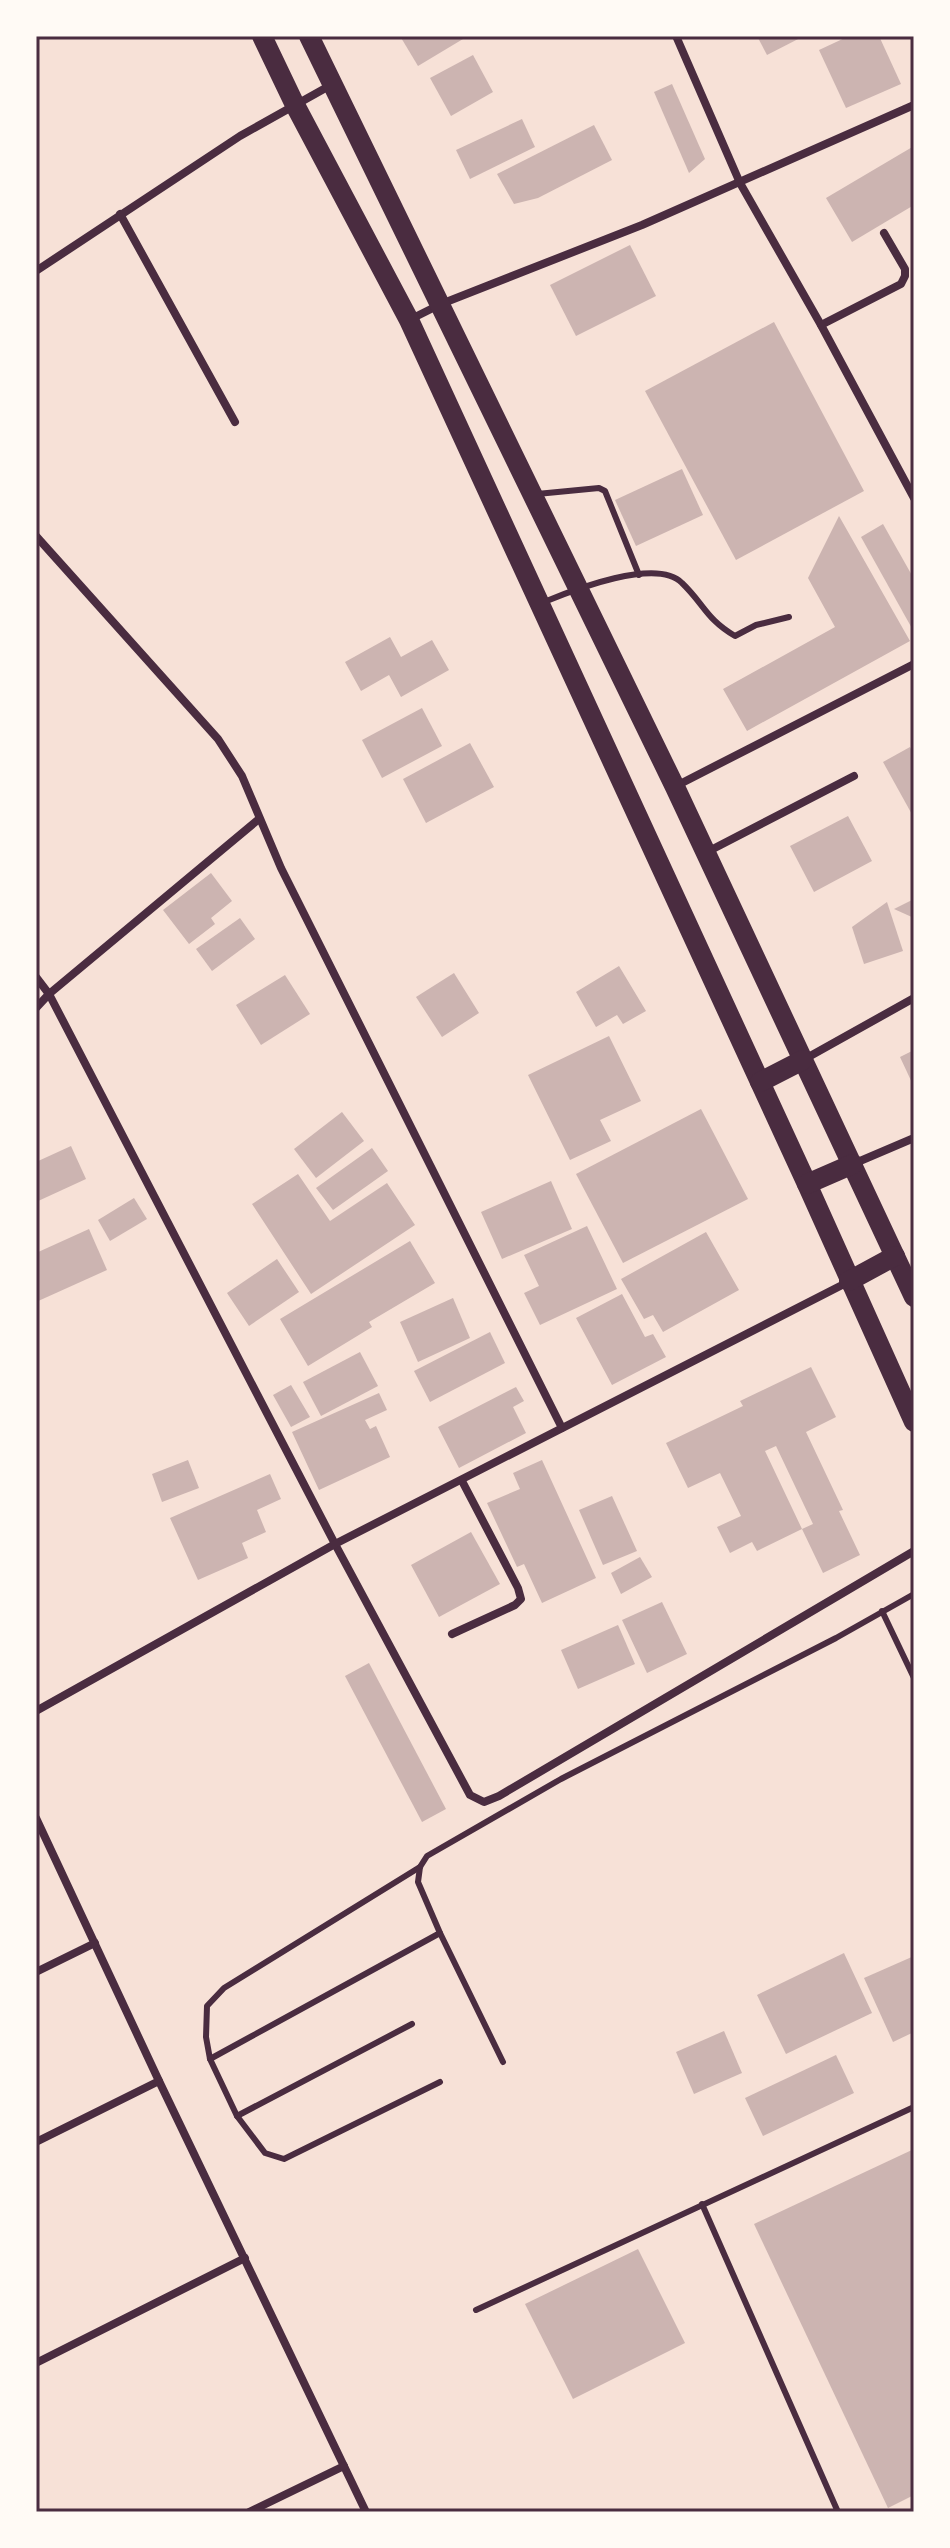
<svg xmlns="http://www.w3.org/2000/svg" width="950" height="2548" font-family="Signika,sans-serif">
	<style>
		.building { fill: #ccb4b1 }
		.lines { fill: none; stroke-linecap: round; stroke-linejoin: round }
		.service { stroke: #4a2c40; stroke-width: 6 }
		.minor { stroke: #4a2c40; stroke-width: 8 }
		.primary { stroke: #4a2c40; stroke-width: 20 }
		.neatline { fill: none; stroke: #4a2c40; stroke-width: 3 }
	</style>
	<rect width="100%" height="100%" fill="#f7e1d7"/>
	<g class="building">
		<polygon points="400,36 468,36 418,66"/>
		<polygon points="757,36 804,36 767,55"/>
		<polygon points="849,36 879,36 901,84 846,108 819,50"/>
		<polygon points="473,55 493,92 451,116 430,78"/>
		<polygon points="672,84 705,159 689,173 654,92"/>
		<polygon points="522,119 535,147 470,179 456,150"/>
		<polygon points="594,125 612,160 538,198 514,204 497,174"/>
		<polygon points="914,146 914,205 852,242 826,198"/>
		<polygon points="630,245 656,296 576,336 550,285"/>
		<polygon points="774,322 864,491 736,560 645,391"/>
		<polygon points="682,469 703,515 636,546 615,500"/>
		<polygon points="839,516 910,641 747,731 723,689 835,627 808,578"/>
		<polygon points="883,524 914,579 914,632 861,537"/>
		<polygon points="390,637 401,657 432,640 449,670 401,697 389,675 361,691 345,662"/>
		<polygon points="422,708 442,746 382,778 362,740"/>
		<polygon points="470,743 494,787 426,823 403,779"/>
		<polygon points="910,747 914,755 914,818 883,762"/>
		<polygon points="848,816 872,861 814,892 790,846"/>
		<polygon points="211,873 232,901 211,918 215,924 189,944 163,910"/>
		<polygon points="914,899 914,918 894,909"/>
		<polygon points="887,902 903,951 864,964 852,927"/>
		<polygon points="240,918 255,939 212,971 196,949"/>
		<polygon points="619,966 646,1011 623,1024 617,1015 596,1027 576,992"/>
		<polygon points="454,973 479,1013 442,1037 416,997"/>
		<polygon points="285,975 310,1014 261,1045 236,1005"/>
		<polygon points="609,1036 641,1101 600,1120 611,1141 570,1160 528,1075"/>
		<polygon points="914,1050 914,1087 900,1057"/>
		<polygon points="701,1109 748,1199 623,1263 576,1174"/>
		<polygon points="342,1112 364,1141 316,1178 294,1149"/>
		<polygon points="71,1146 86,1179 36,1202 36,1162"/>
		<polygon points="372,1148 388,1171 333,1210 316,1188"/>
		<polygon points="298,1174 330,1221 387,1183 415,1225 311,1294 252,1204"/>
		<polygon points="551,1181 572,1229 502,1259 481,1212"/>
		<polygon points="134,1198 147,1219 110,1241 98,1220"/>
		<polygon points="587,1226 617,1289 540,1325 524,1293 539,1286 524,1255"/>
		<polygon points="89,1229 107,1270 36,1302 36,1253"/>
		<polygon points="706,1232 739,1290 663,1332 653,1315 644,1319 621,1279"/>
		<polygon points="410,1241 435,1283 369,1322 372,1327 308,1366 280,1319"/>
		<polygon points="277,1259 299,1292 249,1326 227,1293"/>
		<polygon points="622,1294 645,1337 653,1334 666,1357 612,1385 576,1318"/>
		<polygon points="453,1298 470,1338 418,1362 400,1322"/>
		<polygon points="490,1332 505,1363 430,1402 414,1371"/>
		<polygon points="360,1352 378,1386 321,1416 303,1382"/>
		<polygon points="811,1367 836,1417 806,1432 843,1510 839,1511 860,1555 823,1573 802,1529 813,1524 776,1446 765,1451 802,1529 757,1551 752,1542 730,1553 717,1527 741,1516 720,1473 688,1488 666,1443 743,1406 740,1401"/>
		<polygon points="291,1385 310,1417 291,1427 273,1395"/>
		<polygon points="516,1387 524,1401 513,1407 526,1433 459,1468 438,1427"/>
		<polygon points="379,1393 387,1410 365,1420 370,1429 376,1426 390,1457 319,1490 292,1432"/>
		<polygon points="188,1460 199,1488 162,1502 152,1474"/>
		<polygon points="542,1460 596,1578 542,1603 524,1564 517,1567 487,1503 520,1489 513,1473"/>
		<polygon points="270,1474 281,1499 257,1510 266,1532 242,1543 248,1558 198,1580 170,1518"/>
		<polygon points="612,1496 637,1551 603,1565 579,1510"/>
		<polygon points="471,1532 500,1584 439,1617 411,1565"/>
		<polygon points="640,1557 652,1577 621,1594 611,1573"/>
		<polygon points="662,1602 687,1654 647,1673 622,1620"/>
		<polygon points="618,1625 635,1664 578,1689 561,1650"/>
		<polygon points="369,1663 446,1809 422,1822 345,1676"/>
		<polygon points="844,1953 872,2013 786,2054 757,1995"/>
		<polygon points="914,1956 914,2032 893,2042 864,1978"/>
		<polygon points="724,2031 742,2073 694,2094 676,2052"/>
		<polygon points="836,2055 854,2093 763,2136 745,2098"/>
		<polygon points="914,2149 914,2495 888,2508 754,2224"/>
		<polygon points="638,2249 685,2343 573,2399 525,2304"/>
	</g>
	<g class="lines">
		<g class="service">
			<polyline points="537,494 599,488 605,491 639,575"/>
			<path d="M544,602c29,-12 113,-45 138,-19 22,21 24,36 53,53l21,-11 33,-8"/>
			<polyline points="882,1611 914,1678"/>
			<polyline points="420,1867 224,1988 207,2006 206,2037 210,2059 237,2116 265,2153 284,2159 440,2082"/>
			<polyline points="210,2059 440,1933"/>
			<polyline points="503,2062 440,1933 418,1882 420,1867 427,1856 561,1779 836,1638 914,1594"/>
			<polyline points="237,2116 412,2024"/>
			<polyline points="702,2204 838,2512"/>
			<polyline points="476,2310 914,2107"/>
		</g>
		<g class="minor">
			<polyline points="676,36 740,183 821,325 914,498"/>
			<polyline points="120,214 235,422"/>
			<polyline points="36,271 240,136 331,85"/>
			<polyline points="411,319 441,304 642,225 914,105"/>
			<polyline points="821,325 901,284 905,276 905,269 884,233"/>
			<polyline points="36,536 218,739 242,776 281,868 562,1428"/>
			<polyline points="676,786 914,664"/>
			<polyline points="707,852 854,776"/>
			<polyline points="36,977 49,994 335,1544 470,1795 484,1802 499,1796 914,1551"/>
			<polyline points="36,1008 49,994 259,819"/>
			<polyline points="803,1060 914,998"/>
			<polyline points="853,1164 914,1138"/>
			<polyline points="452,1634 515,1605 521,1599 518,1588 462,1481"/>
			<polyline points="36,1711 335,1544 848,1282"/>
			<polyline points="36,1818 159,2081 366,2512"/>
			<polyline points="36,1972 95,1943"/>
			<polyline points="36,2142 159,2081"/>
			<polyline points="36,2363 245,2258"/>
			<polyline points="249,2512 344,2466"/>
		</g>
		<g class="primary">
			<polyline points="262,36 295,105 409,320 807,1184 914,1422"/>
			<polyline points="309,36 675,787 914,1297"/>
			<polyline points="760,1082 803,1060"/>
			<polyline points="807,1184 853,1164"/>
			<polyline points="849,1281 895,1256"/>
		</g>
	</g>
	<rect width="950" height="2548" fill="none" stroke="#fffaf5" stroke-width="76"/>
	<rect x="38" y="38" width="874" height="2472" class="neatline"/>
</svg>
